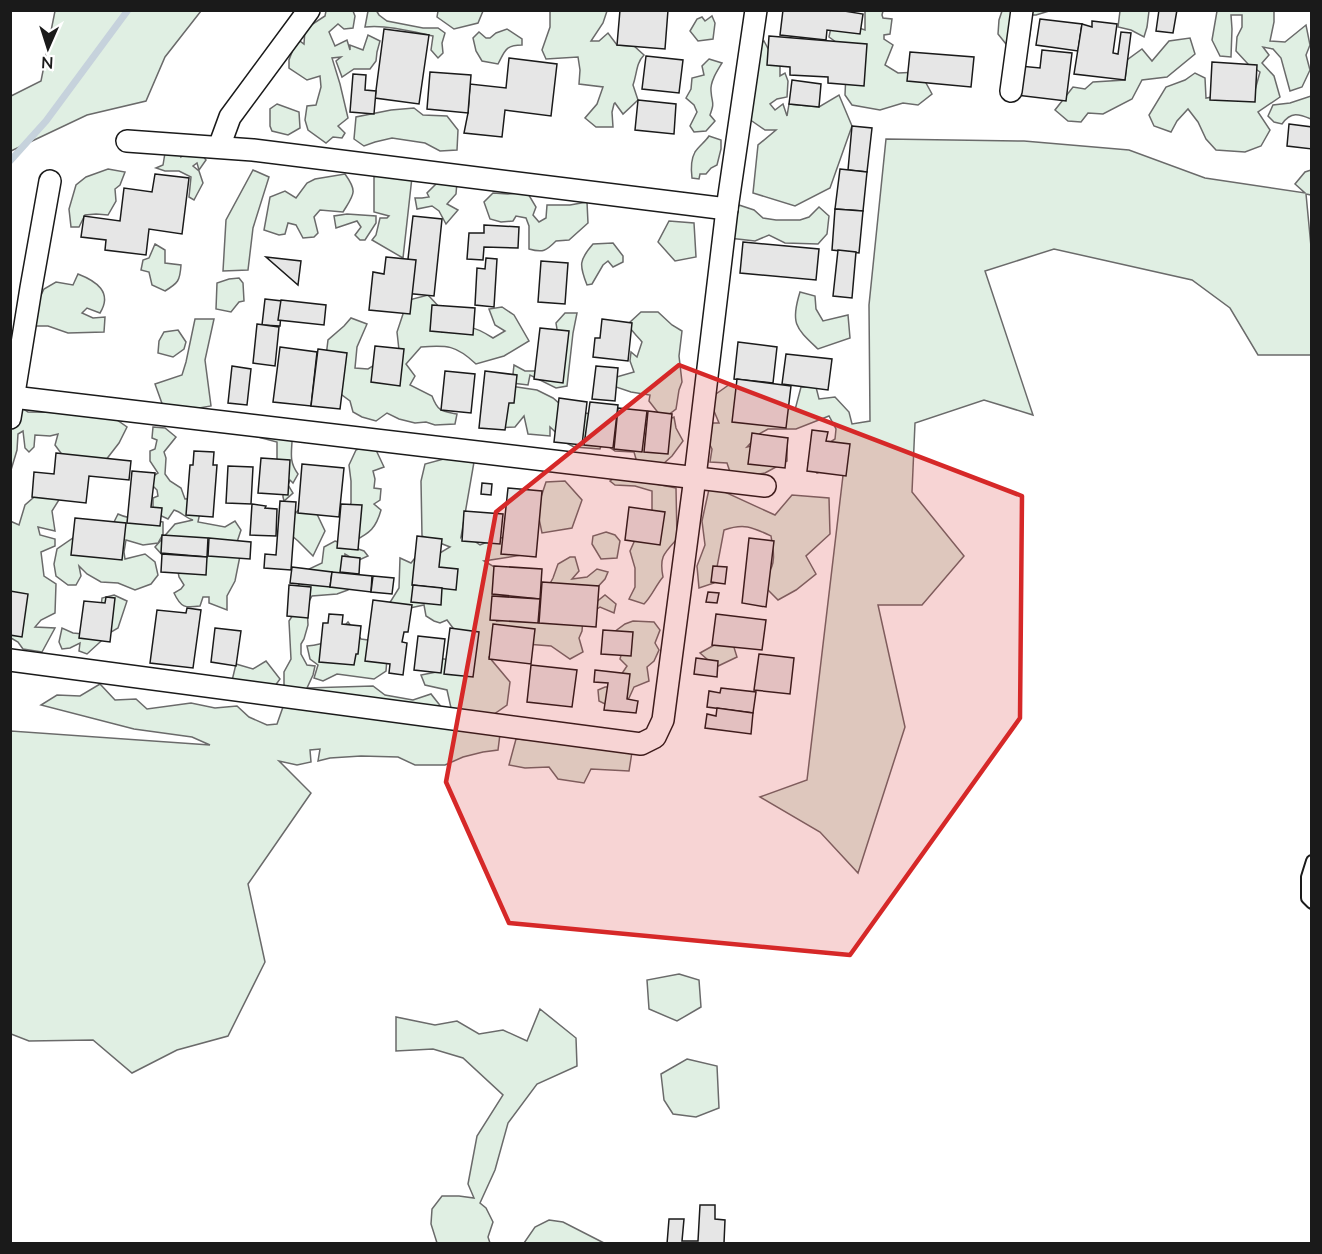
<svg xmlns="http://www.w3.org/2000/svg" width="1322" height="1254" font-family="Lato,sans-serif">
	<style>
		.green { fill: #e0efe3; stroke: #6a6a6a; stroke-width: 1.5 }
		.lines { fill: none; stroke-linecap: round; stroke-linejoin: round }
		.stream { stroke: #c6d2dc; stroke-width: 7 }
		.building { fill: #e6e6e6; stroke: #1a1a1a; stroke-width: 1.5 }
		.service-casing { stroke: #1a1a1a; stroke-width: 14 }
		.minor-casing { stroke: #1a1a1a; stroke-width: 24 }
		.service { stroke: #fff; stroke-width: 10 }
		.minor { stroke: #fff; stroke-width: 21 }
		.marked { fill: #d62828; fill-opacity: 0.2; stroke: #d62828; stroke-width: 4.5; stroke-linejoin: round }
	</style>
	<rect width="100%" height="100%" fill="#fff"/>
	<g class="green">
		<path d="M376,10l3,5 8,6 36,7h15l7,5 -3,10 1,10 -5,5 -7,-8 2,-14c-23,-5 -45,-11 -68,-9l3,-16z"/>
		<polygon points="55,11 201,11 165,57 146,101 87,115 11,151 11,96 41,81"/>
		<polygon points="326,11 353,11 355,16 353,28 344,29 338,24 329,32 335,46 347,40 350,50 350,45 363,50 368,35 380,41 377,52 376,61 370,69 354,69 342,77 336,61 341,57 332,58 340,84 348,118 338,126 345,133 342,138 333,137 326,143 308,130 305,120 307,106 316,105 321,87 320,76 307,80 289,68 289,60 297,39 304,44 305,29 325,16"/>
		<polygon points="438,11 438,10 483,11 478,23 454,29 437,17"/>
		<path d="M550,11h57l-4,12 -12,18h8l9,-8 9,12 17,1 10,9c-8,8 -7,19 -11,30l5,15 -15,14 -8,-11 -1,1 -2,8 1,15h-17l-11,-9 12,-14 6,-17 -24,-3 1,-14 -2,-13 -32,2 -4,-9 8,-23z"/>
		<polygon points="865,11 883,11 882,15 883,18 892,19 890,34 884,35 884,39 893,45 885,65 898,73 920,72 932,94 918,105 903,103 880,110 852,105 845,95 847,50 829,37 831,27 850,25 865,30"/>
		<path d="M1002,11h47l-13,4h-5c0,15 -1,26 -7,39l-14,-5 -12,-15 1,-14z"/>
		<polygon points="1120,11 1149,11 1147,27 1144,37 1131,30 1118,27"/>
		<polygon points="1217,11 1274,11 1274,22 1270,41 1285,42 1306,25 1310,45 1306,55 1310,70 1302,87 1290,91 1281,58 1273,49 1263,47 1269,55 1262,63 1274,76 1280,97 1258,112 1270,130 1261,146 1245,152 1216,150 1206,139 1198,122 1188,109 1177,121 1171,132 1154,126 1149,115 1166,87 1185,80 1195,73 1205,78 1206,98 1255,90 1260,72 1248,64 1236,51 1237,37 1242,27 1242,15 1231,15 1232,29 1231,57 1220,56 1212,40"/>
		<polygon points="712,16 715,23 713,39 698,41 690,31 697,19 702,17 705,21"/>
		<path d="M507,29l15,10v6c-17,0 -17,6 -24,19l-16,-3 -6,-10 -3,-13 6,-6 7,6h4l6,-5z"/>
		<polygon points="1190,38 1195,54 1167,77 1142,80 1132,99 1103,114 1088,113 1081,122 1068,121 1055,110 1073,87 1085,89 1093,82 1125,80 1127,60 1142,49 1152,61 1169,41"/>
		<polygon points="764,41 771,54 780,66 780,76 785,73 788,81 787,97 777,99 770,104 775,110 783,104 787,116 789,104 819,107 839,95 852,126 830,188 795,206 753,193 758,145 776,130 765,130 749,119 755,48"/>
		<path d="M709,59l13,4c-5,8 -12,19 -11,28 1,14 4,10 -1,24l5,6 -9,10 -12,1 -4,-6 7,-14 -3,-7 -8,-7 5,-9 1,-11 12,-3 -2,-9z"/>
		<path d="M1311,96v23c-12,-5 -20,-8 -29,5l-8,-2 -6,-6 5,-11 17,-2z"/>
		<polygon points="277,104 299,112 300,128 288,135 272,131 270,126 270,109"/>
		<polygon points="414,108 423,115 447,116 458,130 457,150 440,151 425,143 392,138 375,142 364,146 354,139 356,117 391,110"/>
		<path d="M709,136l12,4v9l-4,16 -6,3 -5,6h-6l-1,5 -7,-1c-1,-8 -1,-19 3,-26 4,-6 10,-10 14,-16z"/>
		<path d="M886,139l138,2 105,9 76,28 100,15 -10,-9 10,-12 6,-2v25l-5,-1 6,63 -1,98h-53l-28,-47 -38,-28 -138,-31 -69,22 48,144 -49,-15 -69,23 -3,69 52,64 -42,49h-44l27,122 -47,146 -38,-41 -60,-35 47,-17 37,-313h-12l-15,6 -9,-10 10,-13 17,-11 1,-10 -7,-13 -33,13h-28l-9,5 -12,13 40,-9v23l-22,12 -33,5 -5,-15 -17,-1 2,-13 -4,-8 3,-18h8l-10,-24 21,-15c22,9 44,15 65,26l6,-23h15l3,12 16,-2 14,15 3,12 18,-3 -1,-116z"/>
		<polygon points="182,145 181,157 188,153 201,153 206,160 199,170 197,163 193,166 199,171 203,183 194,200 189,197 191,177 179,171 165,171 156,168 163,165 166,147"/>
		<polygon points="108,169 125,172 120,185 115,189 116,201 108,215 96,214 85,215 79,227 71,227 69,209 76,185 86,177"/>
		<polygon points="253,170 269,177 253,228 248,270 223,271 226,220"/>
		<polygon points="388,170 412,177 403,258 372,240 376,235 380,218 387,218 389,216 374,212 374,177"/>
		<path d="M345,174c13,18 9,20 -2,38l-23,-2 -6,7 4,16 -4,4 -11,1 -7,-13 -8,-2 -3,11 -6,1 -15,-5 6,-33 15,-6 11,7 11,-15 8,-4z"/>
		<polygon points="440,180 457,182 456,194 447,204 458,210 446,224 439,211 432,206 417,209 415,198 422,198 429,197 427,193"/>
		<path d="M527,192l9,15 -3,8 6,7 7,-4 1,-13h23l17,-3 1,21 -19,17 -13,1c-10,10 -13,12 -27,8v-23l-3,-8 -10,-2 -3,5 -12,1 -11,-3 -6,-17 9,-9 15,1z"/>
		<polygon points="739,205 754,210 763,218 776,220 800,220 809,217 819,207 829,216 827,234 818,244 785,243 769,235 755,241 729,238"/>
		<polygon points="347,214 376,216 376,223 365,240 360,240 355,235 361,227 357,221 336,228 334,216"/>
		<polygon points="669,221 694,223 696,257 675,261 658,242"/>
		<path d="M613,243l10,13v6l-10,5 -5,-6 -5,4 -11,19 -5,1c-8,-20 -8,-25 6,-41z"/>
		<path d="M155,244l10,6v13l16,2c-1,16 -3,18 -16,26l-13,-6 -3,-13 -8,-2 2,-10 6,-2z"/>
		<path d="M78,274c18,7 35,18 22,39l-13,-5 -5,5 11,5 12,-1 -1,15 -36,1 -20,-7h-22l18,-37 12,-7 17,3z"/>
		<polygon points="239,278 243,283 244,301 239,302 231,312 216,309 217,283 229,279"/>
		<path d="M800,292l15,4 1,13 7,12 25,-6 2,23 -32,11c-22,-21 -28,-25 -18,-57z"/>
		<path d="M428,295l15,16 -1,21c25,-7 29,-8 51,6l12,-7 -10,-6 -6,-16 13,-2 12,8 15,26 -25,15 -28,8c-20,-19 -29,-19 -55,-17l-15,17 9,12 -5,9 22,11c6,16 10,15 25,18l-2,10 -20,1 -9,-3 -11,1 -16,-4 -12,-6 -11,8 -14,-4 -9,-5 -3,-11 -27,-20 5,-41 16,-14 7,-8 16,6 -10,23 -2,21 13,1 31,-19 -2,-18 7,-21 1,-10z"/>
		<path d="M641,312h17l14,13 10,6 -3,25 3,26 -3,8 -3,19 -13,10 -14,-18 1,-6 -19,-3 -15,-5 -3,-9 21,-6 -4,-11 1,-9 6,5 5,-15c-5,-7 -10,-9 -14,-18z"/>
		<polygon points="565,313 577,313 573,333 567,386 556,388 530,375 528,385 512,383 514,365 525,371 536,371 560,348 556,323"/>
		<polygon points="195,319 214,319 205,360 211,406 182,411 164,409 155,384 182,375 186,362"/>
		<polygon points="178,330 186,342 184,349 173,357 158,353 159,341 164,332"/>
		<polygon points="510,386 537,390 553,398 567,410 580,413 600,414 610,440 633,436 643,421 653,418 662,422 674,417 676,428 683,441 672,456 663,464 638,466 634,452 615,451 602,442 600,449 574,447 568,444 550,427 550,436 528,434 524,416 515,427 493,428"/>
		<polygon points="11,401 28,412 107,413 127,427 119,443 95,474 66,460 55,445 58,434 50,436 35,435 34,447 29,452 25,448 23,431 18,434 17,450 11,470"/>
		<path d="M153,427l12,1 11,9 -12,15 2,6 -1,16 5,7 11,7 4,11 18,-1 -5,24 27,5 10,-6 6,9 -5,15 4,11 -5,25 -8,15v14l-18,-7v-6h-6l-3,9c-15,2 -19,2 -26,-13l7,-4 3,-4 -5,-8 -4,-22 -11,2 -9,-10 20,-23 18,-4c-8,-2 -11,-8 -19,-10l-6,9 -15,-7v-14l5,-2 -1,-6 -10,-10 11,-7 -8,-12v-10l5,-2 2,-9 -5,-2z"/>
		<path d="M260,430l24,4 8,8c-1,14 -2,21 6,32l-5,9 -3,-3 -2,5 5,8 -9,8 -1,-4v-13l-6,-24v-18l-23,-6z"/>
		<path d="M365,446l11,4 8,17 -11,4 2,8 -1,9 7,1 -1,11 -6,4 7,6c-5,18 -11,23 -27,31l-11,-13 8,-25v-22l-2,-16 7,-15z"/>
		<polygon points="451,457 474,462 461,537 464,534 480,545 495,539 512,536 522,555 484,561 498,569 512,588 504,608 497,621 511,619 533,610 532,591 547,589 553,578 558,564 570,557 575,557 579,571 572,579 587,577 597,569 608,572 605,579 591,594 590,607 605,595 616,604 614,613 600,607 583,619 582,631 579,638 583,652 570,659 551,646 526,644 510,639 489,657 510,682 507,705 487,719 451,708 447,690 425,685 421,675 436,672 438,658 463,662 456,632 447,620 440,623 434,621 426,616 424,605 410,608 389,604 399,588 400,558 411,563 422,549 440,553 450,547 422,536 421,481 425,464"/>
		<path d="M625,471l21,11 30,6 1,51c-13,14 -18,18 -14,38 -7,8 -11,19 -19,27l-15,-5 6,-12v-19l-5,-17 9,-20 13,-13v-27l-17,-5 -20,-1 -5,-4z"/>
		<path d="M711,480l7,9 57,26 17,-20 37,3 1,36 -24,22 10,18 -20,16 -18,10 -10,-10 -1,-16c10,-9 6,-26 4,-38 -19,-9 -27,-13 -47,-6l-10,53 -15,5 -2,-22 8,-21 -3,-24z"/>
		<polygon points="565,481 582,500 572,528 542,533 537,509 546,482"/>
		<polygon points="41,491 62,495 52,511 55,531 38,527 40,535 55,539 55,546 41,552 44,576 56,584 55,613 41,620 35,627 55,628 42,652 23,649 18,642 11,638 10,521 19,525 25,505"/>
		<polygon points="300,508 315,510 325,531 313,556 298,541 283,528"/>
		<path d="M118,514c14,7 29,5 45,8v12l-5,9 -15,2 -17,-5 -2,12 1,7 20,-5 10,8 3,13 -7,9 -16,6 -17,-7 -17,-1 -14,-8 -8,-8 2,10 -5,9h-8l-12,-9 -2,-12 3,-15 16,-11 38,-10z"/>
		<polygon points="606,532 615,535 620,541 617,558 601,559 592,544 593,536"/>
		<polygon points="335,541 364,551 368,556 357,561 345,554 345,565 348,590 337,594 312,596 307,605 308,625 304,639 301,644 301,654 307,665 315,666 313,675 307,688 373,686 385,695 413,700 431,694 446,713 500,734 498,750 483,752 463,757 445,765 415,765 398,757 361,756 330,758 318,761 320,749 310,750 311,762 297,765 279,761 311,793 248,884 265,962 228,1036 177,1050 132,1073 93,1040 29,1041 11,1034 11,731 210,745 192,737 134,729 41,705 57,695 80,696 100,684 115,700 136,699 147,709 191,703 215,708 237,706 249,717 267,725 277,724 284,704 284,672 291,659 289,621 298,607 296,589 309,569 322,563 324,547"/>
		<polygon points="114,595 127,601 118,628 111,632 87,654 79,651 80,643 70,648 62,649 59,642 62,628 73,633 83,634 100,619 102,598"/>
		<polygon points="633,621 654,622 660,630 655,643 659,650 654,661 647,667 649,681 634,687 629,698 609,706 599,701 598,690 605,687 613,687 627,666 620,659 623,648 610,635 625,624"/>
		<path d="M348,622l13,17 14,2 12,17 -1,13 -12,8 -37,-5 -14,7 -9,-3 4,-13 -8,-6 -3,-13c23,-2 26,-8 41,-24z"/>
		<polygon points="732,641 737,657 716,667 700,653 716,644"/>
		<polygon points="266,661 280,679 272,690 230,689 236,664 253,669"/>
		<polygon points="516,739 533,740 632,752 629,771 591,769 584,783 558,779 549,767 525,768 509,765"/>
		<polygon points="679,974 699,980 701,1007 677,1021 649,1009 647,980"/>
		<polygon points="540,1009 576,1038 577,1066 537,1084 508,1123 495,1170 480,1203 486,1208 493,1222 488,1237 490,1243 437,1243 431,1224 432,1209 442,1196 459,1196 474,1198 468,1184 477,1136 503,1095 463,1058 433,1049 396,1051 396,1017 435,1025 457,1021 479,1034 503,1030 527,1041"/>
		<polygon points="687,1059 717,1066 719,1108 696,1117 673,1114 664,1100 661,1074"/>
		<polygon points="549,1220 563,1222 604,1243 524,1243 535,1227"/>
	</g>
	<g class="lines">
		<polyline class="stream" points="10,161 46,121 128,10"/>
	</g>
	<g class="building">
		<polygon points="620,10 668,10 665,49 617,45"/>
		<polygon points="783,10 838,10 863,14 860,34 827,30 826,40 780,35"/>
		<polygon points="1159,10 1177,10 1173,33 1156,31"/>
		<polygon points="1040,19 1082,24 1078,51 1036,45"/>
		<polygon points="1092,21 1117,24 1113,53 1118,54 1121,32 1131,33 1125,80 1074,74 1082,24 1092,27"/>
		<polygon points="384,29 429,35 419,104 375,98"/>
		<polygon points="769,36 867,44 864,86 828,83 828,77 790,75 790,67 767,65"/>
		<polygon points="1042,50 1072,53 1066,101 1016,95 1020,66 1040,68"/>
		<polygon points="910,52 974,57 971,87 907,81"/>
		<polygon points="646,56 683,60 679,93 642,89"/>
		<polygon points="509,58 557,64 551,116 505,110 502,137 464,133 468,113 470,84 506,88"/>
		<polygon points="1212,62 1257,65 1255,102 1210,100"/>
		<polygon points="430,72 471,75 468,113 427,109"/>
		<polygon points="353,74 366,75 365,90 376,91 374,114 350,112"/>
		<polygon points="792,80 821,84 819,107 789,104"/>
		<polygon points="638,100 676,104 674,134 635,130"/>
		<polygon points="1289,124 1312,127 1312,149 1287,146"/>
		<polygon points="852,126 872,128 867,172 848,170"/>
		<polygon points="840,169 867,172 863,211 835,209"/>
		<polygon points="155,174 189,178 182,234 149,229 146,255 105,250 106,240 81,237 84,216 120,221 124,188 152,192"/>
		<polygon points="835,209 863,211 859,253 832,250"/>
		<polygon points="413,216 442,219 434,296 404,293"/>
		<polygon points="484,225 519,227 518,248 484,247 483,260 467,259 469,233 484,233"/>
		<polygon points="743,242 819,249 816,280 740,273"/>
		<polygon points="838,250 856,252 852,298 833,296"/>
		<polygon points="266,257 301,261 298,285"/>
		<polygon points="386,257 416,260 410,314 369,310 373,272 384,274"/>
		<polygon points="486,258 497,259 494,307 475,305 477,268 485,269"/>
		<polygon points="541,261 568,263 565,304 538,302"/>
		<polygon points="265,299 282,301 280,326 262,325"/>
		<polygon points="281,300 326,305 324,325 278,320"/>
		<polygon points="432,305 475,308 473,335 430,331"/>
		<polygon points="602,319 632,323 628,361 593,357 595,338 600,338"/>
		<polygon points="257,324 279,327 275,366 253,363"/>
		<polygon points="540,328 569,331 563,383 534,379"/>
		<polygon points="738,342 777,347 773,383 734,379"/>
		<polygon points="375,346 404,349 400,386 371,382"/>
		<polygon points="280,347 317,352 311,406 273,402"/>
		<polygon points="318,349 347,353 340,409 311,406"/>
		<polygon points="786,354 832,359 828,390 782,384"/>
		<polygon points="232,366 251,369 247,405 228,403"/>
		<polygon points="596,366 618,368 615,401 592,399"/>
		<polygon points="445,371 475,374 471,413 441,410"/>
		<polygon points="485,371 517,375 514,403 509,403 505,430 479,428"/>
		<polygon points="737,379 791,386 786,428 732,422"/>
		<polygon points="559,398 587,402 582,445 554,442"/>
		<polygon points="590,402 618,405 613,448 584,445"/>
		<polygon points="618,408 647,411 642,452 614,449"/>
		<polygon points="648,411 672,414 668,454 644,452"/>
		<polygon points="812,430 828,432 826,441 850,444 846,476 807,471"/>
		<polygon points="752,433 788,438 785,468 748,464"/>
		<polygon points="194,451 214,452 213,465 217,465 213,517 186,515 190,465 193,465"/>
		<polygon points="56,453 131,461 129,480 89,476 86,503 32,497 34,472 54,474"/>
		<polygon points="261,458 290,460 288,495 258,493"/>
		<polygon points="302,464 344,468 339,517 298,513"/>
		<polygon points="228,466 253,467 251,504 226,503"/>
		<polygon points="132,471 155,473 151,507 162,508 160,526 127,523"/>
		<polygon points="482,483 492,484 491,495 481,494"/>
		<polygon points="508,488 542,491 536,557 501,554"/>
		<polygon points="280,501 296,502 291,570 264,568 265,554 276,555"/>
		<polygon points="252,504 266,506 265,508 277,509 276,536 250,535"/>
		<polygon points="341,504 362,505 358,550 337,548"/>
		<polygon points="629,507 665,512 660,545 625,540"/>
		<polygon points="464,511 503,514 500,544 462,541"/>
		<polygon points="75,518 126,523 122,560 71,555"/>
		<polygon points="162,535 208,538 207,557 161,553"/>
		<polygon points="417,536 442,539 439,567 458,569 456,590 412,585"/>
		<polygon points="209,538 251,542 250,559 208,556"/>
		<polygon points="749,538 774,541 766,607 742,603"/>
		<polygon points="162,554 207,557 206,575 161,572"/>
		<polygon points="342,556 360,558 359,574 340,572"/>
		<polygon points="494,566 542,569 540,599 492,594"/>
		<polygon points="713,566 727,567 725,584 711,582"/>
		<polygon points="292,567 332,572 330,587 290,583"/>
		<polygon points="332,572 372,576 371,592 330,587"/>
		<polygon points="373,576 394,578 392,594 371,592"/>
		<polygon points="542,582 599,586 596,627 539,623"/>
		<polygon points="289,585 311,587 308,618 287,616"/>
		<polygon points="413,585 442,588 441,605 411,602"/>
		<polygon points="10,591 28,594 22,637 10,635"/>
		<polygon points="708,592 719,593 717,603 706,602"/>
		<polygon points="492,596 540,599 538,623 490,620"/>
		<polygon points="106,597 115,598 110,642 79,638 84,601 105,603"/>
		<polygon points="373,600 412,605 408,632 404,632 402,642 407,643 403,675 389,673 390,664 365,661"/>
		<polygon points="187,608 201,610 193,668 150,663 157,610 186,613"/>
		<polygon points="329,614 343,615 342,624 361,626 358,654 356,654 354,665 319,662 323,623 328,623"/>
		<polygon points="716,614 766,620 762,650 712,645"/>
		<polygon points="493,624 535,629 531,664 489,659"/>
		<polygon points="215,628 241,631 236,666 211,662"/>
		<polygon points="450,628 479,632 473,677 444,674"/>
		<polygon points="603,630 633,632 631,656 601,654"/>
		<polygon points="418,636 445,639 441,673 414,670"/>
		<polygon points="759,654 794,658 790,694 754,690"/>
		<polygon points="696,658 718,661 717,677 694,674"/>
		<polygon points="531,665 577,670 572,707 527,702"/>
		<polygon points="595,670 630,674 627,699 638,701 636,713 604,710 608,683 594,682"/>
		<polygon points="721,688 756,692 753,713 707,707 709,691 720,693"/>
		<polygon points="717,708 753,713 751,734 705,728 707,714 716,716"/>
		<polygon points="700,1205 715,1205 715,1219 725,1220 724,1243 667,1244 669,1219 684,1219 682,1241 698,1241"/>
	</g>
	<g class="lines">
		<defs>
			<polyline id="service" points="1312,861 1307,877 1307,898 1312,903"/>
			<g id="minor">
				<polyline points="1011,91 1022,10"/>
				<polyline points="127,141 253,150 727,209"/>
				<polyline points="219,147 230,117 309,10"/>
				<polyline points="13,397 765,486"/>
				<polyline points="10,418 31,288 50,181"/>
				<polyline points="10,660 641,744 655,737 663,720 695,477 727,209 756,10"/>
			</g>
		</defs>
		<use href="#service" class="service-casing"/>
		<use href="#minor" class="minor-casing"/>
		<use href="#service" class="service"/>
		<use href="#minor" class="minor"/>
	</g>
	<path class="marked" d="M679,365l343,131 -2,222 -170,237 -341,-32 -63,-141 50,-270z"/>
	<rect width="1322" height="1254" fill="none" stroke="#1a1a1a" stroke-width="24"/>
	<g transform="translate(48 48) rotate(183)" stroke="#ffffff" stroke-width="4.5" paint-order="stroke">
	<path d="M0-4.5L10 22L0 15L-10 22Z" fill="#1a1a1a"/>
	<text y="-9" font-size="16" font-weight="bold" text-anchor="middle" fill="#1a1a1a">N</text>
	</g>
</svg>
